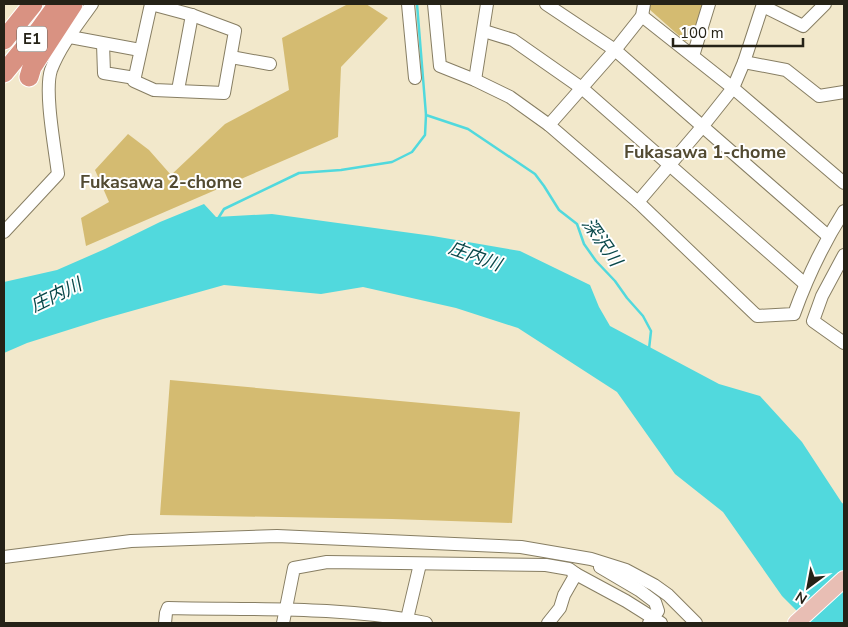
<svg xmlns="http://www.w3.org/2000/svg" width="848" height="627" font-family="'Nunito Sans','Noto Sans JP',sans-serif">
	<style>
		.green { fill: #d4bb71 }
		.water { fill: #51d9dd }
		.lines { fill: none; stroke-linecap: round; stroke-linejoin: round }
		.stream { stroke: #51d9dd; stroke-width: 2.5 }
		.minor-casing { stroke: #877e63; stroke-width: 14 }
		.major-casing { stroke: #fff; stroke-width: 18 }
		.highway-casing { stroke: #fff; stroke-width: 21 }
		.minor { stroke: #fff; stroke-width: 12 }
		.major { stroke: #e8beb4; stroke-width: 16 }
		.highway { stroke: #d99282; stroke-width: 19 }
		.labels { text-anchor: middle; stroke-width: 4; stroke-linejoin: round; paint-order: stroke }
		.shield { fill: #fff; stroke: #66645d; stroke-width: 1 }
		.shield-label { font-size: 15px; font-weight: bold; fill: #252217 }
		.neighbourhood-label { font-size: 18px; font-weight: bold; fill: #524a31; stroke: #fff }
		.water-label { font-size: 18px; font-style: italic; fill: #09484a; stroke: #fff }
	</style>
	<rect width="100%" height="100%" fill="#f2e8cb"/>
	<g class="green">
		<polygon points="348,4 366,4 388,18 341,67 338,137 86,246 81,218 109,202 95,170 128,134 149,150 171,175 225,124 289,90 282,38"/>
		<polygon points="650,4 703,4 691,39 685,41 649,9"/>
		<polygon points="170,380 520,412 512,523 392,519 160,515"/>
	</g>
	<polygon class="water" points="204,204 216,217 272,214 433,236 520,251 590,285 599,307 610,326 719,384 760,396 802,442 842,503 844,504 844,623 803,623 796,610 782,596 723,512 675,474 617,392 518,328 456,308 363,287 321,294 224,285 103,319 27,343 4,353 4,282 57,270 105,249 160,222"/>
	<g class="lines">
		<g class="stream">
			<polyline points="417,4 426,115 468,129 535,174 544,186 559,210 577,224 584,244 596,261 615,281 627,298 643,316 651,331 649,349"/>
			<polyline points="219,217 224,209 299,173 341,170 392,162 412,152 425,135 426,115"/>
		</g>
		<defs>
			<g id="minor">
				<polygon points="151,4 192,15 235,31 224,93 154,90 134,81"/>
				<polyline points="408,4 415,78"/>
				<path d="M434,4l6,62 35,14 35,17 39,28 89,77 119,114 37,-2c13,-36 29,-70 50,-103"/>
				<polyline points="546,4 615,50 828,236"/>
				<polyline points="763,6 803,26 825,4"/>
				<polyline points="642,16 733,88 844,183"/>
				<polyline points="484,31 513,40 583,89 805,284"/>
				<polyline points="70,37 140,50"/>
				<polyline points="103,44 104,73 135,78"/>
				<polyline points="693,56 709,4"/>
				<polyline points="231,57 270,64"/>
				<polyline points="744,62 786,70 819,96 844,92"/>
				<polyline points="475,80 487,4"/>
				<polyline points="178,90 192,15"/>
				<polyline points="549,125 615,50 642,16 644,4"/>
				<polyline points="638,202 702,127 733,88 744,62 763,4"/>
				<path d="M4,232l54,-58c-3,-25 -14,-83 -7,-104 9,-24 27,-46 41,-66"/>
				<polyline points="844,255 822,296 813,321 844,343"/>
				<polyline points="4,557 131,541 277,536 521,547 591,559 626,570 654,585 668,595 696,623"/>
				<polyline points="600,567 639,590 655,602 658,611 649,623"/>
				<path d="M165,623l1,-10 2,-5c86,2 174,-2 258,15"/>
				<polyline points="283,623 294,568 327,562 546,565 569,569 576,574"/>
				<polyline points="406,623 420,564"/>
				<polyline points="548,623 560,608 564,595 576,574 626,601 661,623"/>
			</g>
			<polyline id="major" points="796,623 844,579"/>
			<g id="highway">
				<polyline points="4,40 33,4"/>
				<polyline points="4,73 40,29 58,4"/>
				<polyline points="29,77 32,67 73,4"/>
			</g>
		</defs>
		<use href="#minor" class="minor-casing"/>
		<use href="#major" class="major-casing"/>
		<use href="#highway" class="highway-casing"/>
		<use href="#minor" class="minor"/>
		<use href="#major" class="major"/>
		<use href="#highway" class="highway"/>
	</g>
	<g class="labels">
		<rect class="shield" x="17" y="26.5" width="30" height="25" rx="4"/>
		<g class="shield-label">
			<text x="32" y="44">E1</text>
		</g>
		<g class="neighbourhood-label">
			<text x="705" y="158">Fukasawa 1-chome</text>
			<text x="161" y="188">Fukasawa 2-chome</text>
		</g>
		<g class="water-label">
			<text transform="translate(602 242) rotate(55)" y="6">深沢川</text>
			<text transform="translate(475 256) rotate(20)" y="6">庄内川</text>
			<text transform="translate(56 295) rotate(-26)" y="6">庄内川</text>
		</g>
	</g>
	<rect width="848" height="627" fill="none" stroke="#252217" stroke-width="10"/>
	<g transform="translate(808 587) rotate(212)" stroke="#ffffff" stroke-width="4" paint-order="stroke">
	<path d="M0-4L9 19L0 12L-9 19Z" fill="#252217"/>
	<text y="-8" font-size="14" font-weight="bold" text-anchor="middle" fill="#252217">N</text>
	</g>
	<path d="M673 38v8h130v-8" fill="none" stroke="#252217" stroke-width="2.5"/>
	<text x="680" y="38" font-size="15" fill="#252217" stroke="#ffffff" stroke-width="4" paint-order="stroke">100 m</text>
</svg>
